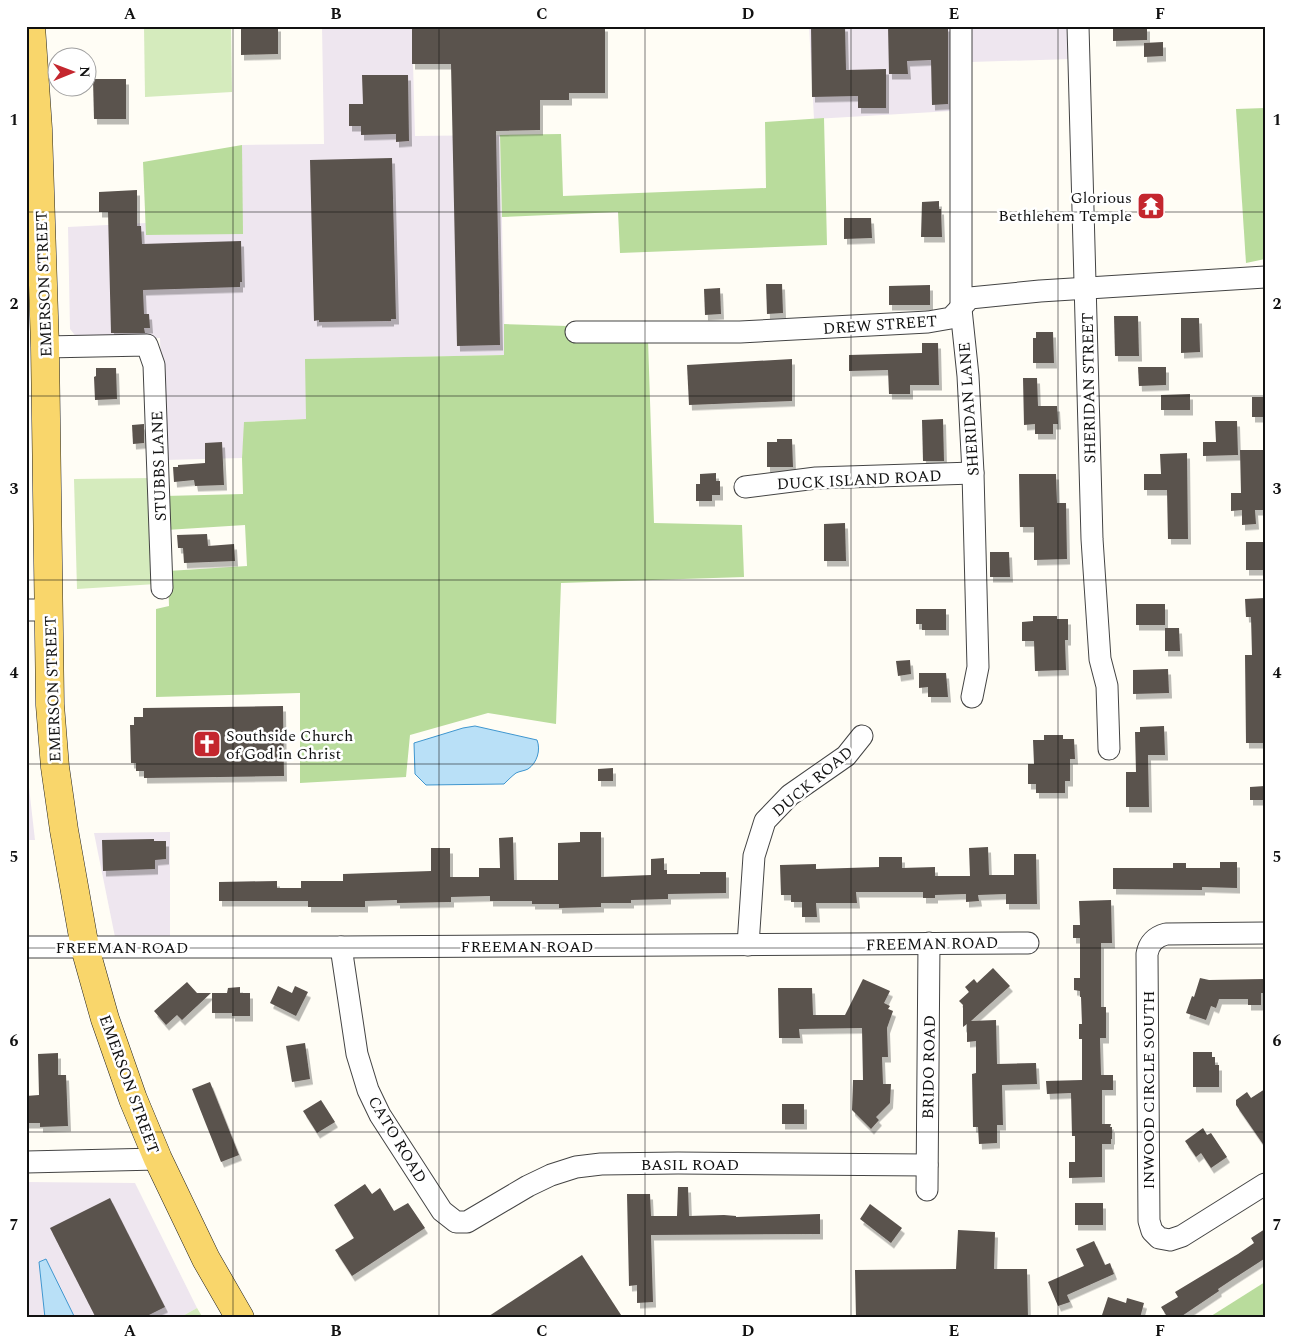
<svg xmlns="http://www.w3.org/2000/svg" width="1291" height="1344" font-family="Spectral,serif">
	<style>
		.industrial { fill: #eee6ef }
		.green { fill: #d5ebbd }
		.forest { fill: #b9dc9c }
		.water { fill: #b9e0f7; stroke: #3f96cf }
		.building { fill: #5a524d; filter: url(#shadow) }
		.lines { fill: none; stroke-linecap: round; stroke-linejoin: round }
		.minor-casing { stroke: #444; stroke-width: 23 }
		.major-casing { stroke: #222; stroke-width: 29 }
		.minor { stroke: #fff; stroke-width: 21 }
		.major { stroke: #f9d66b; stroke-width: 28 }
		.grid { fill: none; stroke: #111; stroke-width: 1; stroke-opacity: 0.55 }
		.labels { text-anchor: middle; stroke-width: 5; stroke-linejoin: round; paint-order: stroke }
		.poi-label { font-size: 16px; fill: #111; stroke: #fff; text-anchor: end }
		.street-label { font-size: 16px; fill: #111; stroke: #fff }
		.neatline { fill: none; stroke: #111; stroke-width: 2 }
		.grid-label { font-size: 16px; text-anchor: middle; font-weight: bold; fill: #111 }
	</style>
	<defs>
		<filter id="shadow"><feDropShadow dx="3" dy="5.5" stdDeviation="0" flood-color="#0004"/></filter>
	</defs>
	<rect width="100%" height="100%" fill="#fffdf5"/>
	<g class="industrial">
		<polygon points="322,26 412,26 415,136 500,135 505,355 306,359 306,419 245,422 242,458 164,460 160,338 78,339 70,329 68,227 146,223 147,235 242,233 242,145 324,144"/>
		<polygon points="809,26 1070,26 1072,59 970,62 969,110 814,119"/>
		<polygon points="26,761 35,840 26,840"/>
		<polygon points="170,832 170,941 115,937 94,833"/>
		<polygon points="26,1182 135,1183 197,1308 179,1318 75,1318 45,1259 39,1262 45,1318 26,1318"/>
	</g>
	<g class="green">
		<polygon points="144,26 231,26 232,92 145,97"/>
		<polygon points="152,478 156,584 77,589 74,479"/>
		<polygon points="197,1308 203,1318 179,1318"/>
	</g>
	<g class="forest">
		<polygon points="1265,108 1265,259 1246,263 1236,109"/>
		<polygon points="824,118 827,245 620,253 618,212 502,217 500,135 561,134 563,196 766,188 765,122"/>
		<polygon points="242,145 243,234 146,235 143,162"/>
		<polygon points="504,324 567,326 568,338 648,339 654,523 742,525 744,577 561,583 556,724 488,713 410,735 406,777 300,783 300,693 156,697 156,609 169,606 168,571 247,566 245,525 166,530 165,496 243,494 242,458 244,422 306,419 305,359 504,355"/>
		<polygon points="1265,1282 1265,1318 1208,1318"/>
	</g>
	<g class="water">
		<path d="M475,726l62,14c4,10 0,23 -9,29 -4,2 -8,2 -12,4 -4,3 -8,7 -12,11l-78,1 -11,-11 -1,-31 49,-15z"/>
		<polygon points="46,1259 75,1318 45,1318 39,1262"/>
	</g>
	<g class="building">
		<polygon points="241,26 278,26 278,54 241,55"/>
		<polygon points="412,26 605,26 605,93 569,93 569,100 540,100 540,130 496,131 500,345 457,346 451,64 412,64"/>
		<polygon points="811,26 845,26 846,70 886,69 886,108 858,108 858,96 812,97"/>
		<polygon points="888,26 948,26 948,104 932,105 931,60 907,61 908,74 889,74"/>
		<polygon points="1113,26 1147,26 1147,40 1113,41"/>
		<polygon points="1163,42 1163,56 1144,57 1144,43"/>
		<polygon points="362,75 408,75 409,141 396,142 396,134 361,135 361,126 349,126 349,104 363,104"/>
		<polygon points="93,79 126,79 126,119 94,119"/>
		<polygon points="392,158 396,319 391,319 391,321 319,322 319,320 314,321 310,160"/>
		<polygon points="137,190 137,226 141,226 142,244 241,241 242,282 240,282 240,287 143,290 144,314 149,314 150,328 144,328 145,333 111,333 108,212 99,212 99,192"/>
		<polygon points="939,201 939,209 941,209 942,237 921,237 922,202"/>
		<polygon points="844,218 871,218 872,238 844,239"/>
		<polygon points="766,284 782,284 783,313 767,314"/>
		<polygon points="930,285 930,305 889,305 889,286"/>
		<polygon points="720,288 721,314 705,315 704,289"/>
		<polygon points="1114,316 1138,316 1139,356 1115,356"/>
		<polygon points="1181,318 1199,318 1200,352 1181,353"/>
		<polygon points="1036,332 1053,332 1054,363 1033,363 1033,338 1036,338"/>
		<polygon points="922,343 938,343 939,385 910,385 910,394 889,394 888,370 849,371 849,355 922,353"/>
		<polygon points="792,359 792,401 689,405 687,365"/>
		<polygon points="1138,367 1166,367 1166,385 1139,386"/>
		<polygon points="96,368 116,368 117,399 95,400 94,377 96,376"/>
		<polygon points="1023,378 1037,378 1038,406 1057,406 1058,424 1053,424 1053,434 1035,434 1035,424 1024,425"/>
		<polygon points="1190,394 1190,410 1161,410 1161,395"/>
		<rect x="1252" y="397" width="13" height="20"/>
		<polygon points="943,419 944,461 923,461 922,420"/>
		<polygon points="1215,421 1237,421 1238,455 1203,456 1203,442 1216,442"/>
		<polygon points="144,424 144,443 133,444 132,425"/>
		<polygon points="777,439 792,439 793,467 767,467 767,442 777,442"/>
		<polygon points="222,442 224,485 195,486 194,480 174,482 173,467 178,467 178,465 205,463 205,443"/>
		<polygon points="1240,450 1264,450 1265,510 1255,510 1256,524 1242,525 1242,510 1231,511 1231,493 1241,493"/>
		<polygon points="1187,453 1188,539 1168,539 1167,490 1144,490 1144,474 1161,474 1160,454"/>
		<polygon points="716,473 716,481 720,481 720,495 712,495 712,501 696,501 696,484 700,484 700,474"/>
		<polygon points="1019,474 1056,474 1057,503 1066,503 1067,559 1034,560 1034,527 1020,527"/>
		<polygon points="845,523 846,561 824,561 824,524"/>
		<polygon points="207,534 208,546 234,544 235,561 184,563 183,548 178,548 177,535"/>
		<rect x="1246" y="542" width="19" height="28"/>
		<polygon points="990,552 1009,552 1010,577 990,577"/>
		<polygon points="1265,598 1265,743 1246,743 1245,655 1252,655 1251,617 1246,617 1245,599"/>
		<rect x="1136" y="604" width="29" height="21"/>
		<polygon points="916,609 946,609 946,630 922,630 922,624 916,624"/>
		<polygon points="1033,616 1057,616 1057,619 1068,619 1068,640 1065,640 1066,670 1035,671 1034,641 1022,641 1022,622 1033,621"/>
		<polygon points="1165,628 1179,628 1180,651 1165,651"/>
		<polygon points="910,660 911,674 898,676 896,661"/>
		<polygon points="1168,669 1169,693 1133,694 1133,670"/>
		<polygon points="919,673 946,673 948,697 928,697 928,687 919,688"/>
		<polygon points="283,706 284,776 144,778 144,771 136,771 136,763 131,763 130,725 134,725 134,717 143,717 143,708"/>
		<polygon points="1164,726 1165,755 1148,755 1149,807 1126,807 1126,772 1136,772 1135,732 1140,732 1140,727"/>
		<polygon points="1044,735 1063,735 1063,739 1074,739 1075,759 1070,759 1070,781 1065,781 1065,793 1036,793 1036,784 1028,784 1028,764 1034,764 1033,740 1044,740"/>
		<polygon points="613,768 613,781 598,781 598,769"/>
		<polygon points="1265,786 1265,800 1250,800 1250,787"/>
		<polygon points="580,832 601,832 601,877 651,875 651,859 664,858 664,870 667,870 667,874 700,874 700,872 726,872 726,893 668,894 668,899 631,900 631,903 601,903 601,907 559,908 559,904 532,904 532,901 490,901 490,896 451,897 451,902 397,903 397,900 365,901 365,907 308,907 308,901 219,901 219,882 277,881 277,888 301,888 301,881 343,881 343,874 431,871 431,848 450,848 450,877 479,877 479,868 500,868 499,838 513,837 514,880 558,880 558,843 580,842"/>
		<polygon points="154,839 154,841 166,841 166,859 155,860 155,869 103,871 102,840"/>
		<polygon points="988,847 989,875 1014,875 1014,854 1036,854 1037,904 1006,904 1006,894 978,895 979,901 966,902 966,894 935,895 935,898 923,898 923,892 856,892 857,903 816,903 817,917 802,917 802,902 791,902 791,895 781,895 780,865 816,864 816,869 879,867 879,857 902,857 902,868 935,867 935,876 970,876 969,848"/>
		<polygon points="1220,862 1237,862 1237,888 1202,887 1202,890 1113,889 1113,868 1173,868 1173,863 1186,863 1186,868 1220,868"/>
		<polygon points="1111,900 1112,943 1101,943 1101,1007 1106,1007 1106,1038 1100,1038 1101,1075 1113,1075 1113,1090 1102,1090 1102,1124 1111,1124 1110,1127 1112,1127 1112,1139 1111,1139 1111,1144 1102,1144 1102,1177 1069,1178 1069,1162 1075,1162 1075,1136 1072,1136 1071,1093 1047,1094 1046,1081 1082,1080 1082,1039 1079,1039 1079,1024 1082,1024 1081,997 1080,997 1080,991 1074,990 1074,978 1080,978 1080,938 1073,938 1073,925 1080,925 1079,901"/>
		<polygon points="993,968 1010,986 971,1021 996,1020 997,1064 1036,1063 1037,1084 1002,1085 1003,1125 997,1125 997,1143 979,1144 978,1127 973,1127 972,1074 976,1073 976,1041 967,1042 967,1024 963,1027 963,1005 959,1001 969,992 965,987 974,979 977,983"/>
		<polygon points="1200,978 1209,980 1265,979 1265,993 1261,993 1261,1005 1248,1005 1248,999 1219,999 1216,1008 1211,1006 1206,1020 1186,1013 1192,996 1194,997"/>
		<polygon points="863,979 890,991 884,1003 890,1006 888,1009 893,1011 887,1028 888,1057 882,1057 883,1084 891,1084 890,1103 876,1117 879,1120 871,1129 852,1110 853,1080 863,1080 862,1028 799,1029 800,1038 779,1038 778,988 812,988 813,1015 845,1015"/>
		<polygon points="187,982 197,993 211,993 182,1020 177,1015 166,1025 154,1011"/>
		<polygon points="278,986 292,993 295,986 308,992 296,1016 270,1003"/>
		<polygon points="240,987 240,993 250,993 250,1016 232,1016 232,1013 212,1013 212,993 227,993 228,988"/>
		<polygon points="305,1043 310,1079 292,1082 286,1046"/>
		<polygon points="1193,1052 1212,1052 1212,1057 1215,1057 1215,1065 1219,1065 1219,1087 1193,1087"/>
		<polygon points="58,1053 58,1075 66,1075 68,1126 40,1127 40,1123 26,1123 26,1096 39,1095 38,1054"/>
		<polygon points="210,1082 239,1155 221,1162 192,1089"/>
		<polygon points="1265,1089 1265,1147 1236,1105 1236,1100 1247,1092 1251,1098"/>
		<polygon points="321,1100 335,1122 317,1133 303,1111"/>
		<rect x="782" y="1104" width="22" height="20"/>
		<polygon points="1203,1128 1207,1135 1211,1133 1227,1157 1211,1168 1201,1153 1196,1157 1185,1141"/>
		<polygon points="365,1184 372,1194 380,1188 394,1211 408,1203 425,1228 352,1276 335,1250 354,1238 334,1205"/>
		<polygon points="678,1187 688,1187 689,1216 724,1215 736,1216 736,1217 820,1214 820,1234 651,1235 653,1302 637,1303 637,1285 629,1286 627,1194 650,1194 651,1216 677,1216"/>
		<polygon points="110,1198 165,1307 143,1318 96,1318 50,1228"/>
		<rect x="1075" y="1203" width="28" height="22"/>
		<polygon points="870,1204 902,1228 891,1243 860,1219"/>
		<polygon points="1265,1229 1265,1261 1264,1259 1233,1279 1218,1289 1219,1291 1179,1318 1168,1318 1161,1307 1178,1297 1175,1292 1238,1254 1254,1243 1251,1238"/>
		<polygon points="958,1230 995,1232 994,1269 1027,1269 1028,1318 856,1318 855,1270 956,1269"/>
		<polygon points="1094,1241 1105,1265 1110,1263 1114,1274 1067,1295 1070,1302 1058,1306 1048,1282 1084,1266 1076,1249"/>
		<polygon points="582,1255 623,1318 486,1318"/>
		<polygon points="1108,1297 1126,1303 1127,1298 1144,1303 1140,1318 1110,1318 1102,1315"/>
	</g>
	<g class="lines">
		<defs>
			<g id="minor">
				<polyline points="961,26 961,309 968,376 973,473 978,667 972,697"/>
				<polyline points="1078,26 1092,539 1100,659 1107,686 1109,749"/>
				<polyline points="576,332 740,332 928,322 951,318 970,298 1040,291 1265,277"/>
				<polyline points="45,347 147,345 154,365 162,588"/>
				<polyline points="745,487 816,478 973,473"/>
				<polyline points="26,610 49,610"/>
				<path d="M1265,933l-99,1c-11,3 -17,9 -19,20l2,267 3,10 7,7 11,2 12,-4 83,-52"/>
				<polyline points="748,945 754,856 765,821 790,795 846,756 862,736"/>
				<polyline points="26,947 341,947 1028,943"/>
				<polyline points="341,947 357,1054 368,1090 380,1115 442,1211 456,1222 467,1222 528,1186 551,1175 576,1167 601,1164 678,1163 927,1165"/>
				<polyline points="26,1162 158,1159"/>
				<polyline points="927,1190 929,943"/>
			</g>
			<polyline id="major" points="31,26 38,129 45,347 50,705 55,767 64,830 85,948 105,1019 133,1099 158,1159 206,1259 240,1318"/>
		</defs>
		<use href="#minor" class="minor-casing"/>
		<use href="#major" class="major-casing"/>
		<use href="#minor" class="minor"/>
		<use href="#major" class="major"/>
	</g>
	<path class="grid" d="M233,26v1292M439,26v1292M645,26v1292M851,26v1292M1058,26v1292M26,212h1239M26,396h1239M26,580h1239M26,764h1239M26,948h1239M26,1132h1239"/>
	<defs>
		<symbol id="temple-square" viewBox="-11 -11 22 22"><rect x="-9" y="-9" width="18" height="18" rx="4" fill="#c4262e" stroke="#fff"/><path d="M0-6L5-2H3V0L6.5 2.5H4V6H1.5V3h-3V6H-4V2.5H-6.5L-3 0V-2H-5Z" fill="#fff"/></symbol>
		<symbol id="church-square" viewBox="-11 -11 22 22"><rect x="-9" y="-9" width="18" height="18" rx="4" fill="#c4262e" stroke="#fff"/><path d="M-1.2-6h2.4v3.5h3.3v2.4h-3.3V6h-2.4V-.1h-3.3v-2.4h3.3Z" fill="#fff"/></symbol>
	</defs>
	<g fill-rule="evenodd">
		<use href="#temple-square" x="1135" y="190" width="32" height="32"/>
		<use href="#church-square" x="191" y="728" width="32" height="32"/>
	</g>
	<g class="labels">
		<g class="poi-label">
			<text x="1132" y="203">Glorious<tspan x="1132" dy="18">Bethlehem Temple</tspan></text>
			<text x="226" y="741" text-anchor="start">Southside Church<tspan x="226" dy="18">of God in Christ</tspan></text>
		</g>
		<g class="street-label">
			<text transform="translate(43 284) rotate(-92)" y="6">EMERSON STREET</text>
			<text transform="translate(880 324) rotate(-4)" y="6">DREW STREET</text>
			<text transform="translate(1088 388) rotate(-91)" y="6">SHERIDAN STREET</text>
			<text transform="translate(968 409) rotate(-94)" y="6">SHERIDAN LANE</text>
			<text transform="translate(158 466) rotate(-92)" y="6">STUBBS LANE</text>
			<text transform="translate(859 479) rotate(-3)" y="6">DUCK ISLAND ROAD</text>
			<text transform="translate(52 689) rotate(-92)" y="6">EMERSON STREET</text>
			<text transform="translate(812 781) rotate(-40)" y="6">DUCK ROAD</text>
			<text transform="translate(932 943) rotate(-1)" y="6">FREEMAN ROAD</text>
			<text x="527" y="952">FREEMAN ROAD</text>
			<text x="122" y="953">FREEMAN ROAD</text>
			<text transform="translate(928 1067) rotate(-89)" y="6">BRIDO ROAD</text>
			<text transform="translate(130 1084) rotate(70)" y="6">EMERSON STREET</text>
			<text transform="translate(1148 1090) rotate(-90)" y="6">INWOOD CIRCLE SOUTH</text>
			<text transform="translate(398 1139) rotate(59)" y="6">CATO ROAD</text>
			<text x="690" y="1170">BASIL ROAD</text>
		</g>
	</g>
	<rect width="1291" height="1344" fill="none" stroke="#ffffff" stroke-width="55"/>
	<g transform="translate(72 72) rotate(89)"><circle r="24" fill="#ffffff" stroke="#a0a0a0"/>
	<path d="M0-4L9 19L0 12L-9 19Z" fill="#c4262e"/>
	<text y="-8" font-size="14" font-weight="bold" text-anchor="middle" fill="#111111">N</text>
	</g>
	<rect x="28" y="28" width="1236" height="1288" class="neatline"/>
	<g class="grid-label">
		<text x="130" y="19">A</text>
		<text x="336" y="19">B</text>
		<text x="542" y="19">C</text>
		<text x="748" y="19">D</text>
		<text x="954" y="19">E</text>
		<text x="1160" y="19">F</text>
		<text x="14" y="125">1</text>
		<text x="1277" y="125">1</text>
		<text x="14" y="309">2</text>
		<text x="1277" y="309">2</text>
		<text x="14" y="494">3</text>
		<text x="1277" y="494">3</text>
		<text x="14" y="678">4</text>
		<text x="1277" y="678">4</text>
		<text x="14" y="862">5</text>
		<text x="1277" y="862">5</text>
		<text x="14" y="1046">6</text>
		<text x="1277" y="1046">6</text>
		<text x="14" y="1230">7</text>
		<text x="1277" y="1230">7</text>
		<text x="130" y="1336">A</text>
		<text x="336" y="1336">B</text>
		<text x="542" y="1336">C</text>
		<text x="748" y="1336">D</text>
		<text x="954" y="1336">E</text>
		<text x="1160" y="1336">F</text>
	</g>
</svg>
